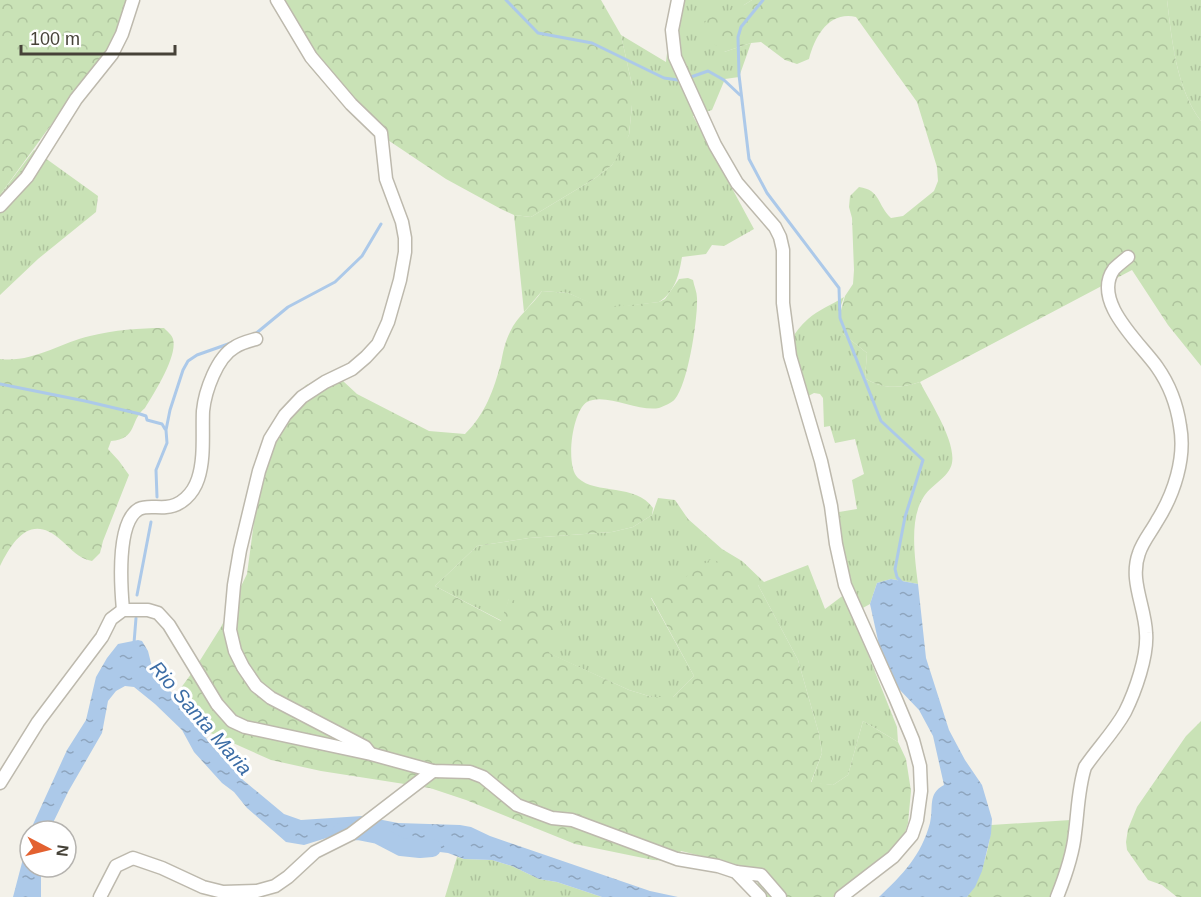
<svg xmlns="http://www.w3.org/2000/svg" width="1201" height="897" font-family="Arial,sans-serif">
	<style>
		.grass { fill: url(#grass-tufts) }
		.forest { fill: url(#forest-crowns) }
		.water { fill: url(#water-ripples) }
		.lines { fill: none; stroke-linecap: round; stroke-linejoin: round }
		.stream { stroke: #acc9e9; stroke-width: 3 }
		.river { stroke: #acc9e9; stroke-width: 18 }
		.minor-casing { stroke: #bdb9ad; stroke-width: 15 }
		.minor { stroke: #fff; stroke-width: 12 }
		.labels { text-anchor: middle; stroke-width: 6; stroke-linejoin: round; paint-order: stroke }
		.water-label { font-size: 20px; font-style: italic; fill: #3c6da6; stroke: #fff }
	</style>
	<defs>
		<pattern id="grass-tufts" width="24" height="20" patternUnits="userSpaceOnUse" patternTransform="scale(1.5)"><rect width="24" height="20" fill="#c9e2b6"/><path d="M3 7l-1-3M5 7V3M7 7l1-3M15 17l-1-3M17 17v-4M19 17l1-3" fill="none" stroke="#aec39d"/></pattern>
		<pattern id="forest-crowns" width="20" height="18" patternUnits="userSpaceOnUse" patternTransform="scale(1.5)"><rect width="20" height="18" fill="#c9e2b6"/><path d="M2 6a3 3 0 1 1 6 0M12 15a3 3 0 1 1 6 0" fill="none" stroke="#aec39d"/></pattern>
		<pattern id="water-ripples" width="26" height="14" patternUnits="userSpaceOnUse" patternTransform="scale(1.5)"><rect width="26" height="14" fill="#acc9e9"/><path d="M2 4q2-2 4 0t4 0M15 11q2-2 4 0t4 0" fill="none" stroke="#8ea5be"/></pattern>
	</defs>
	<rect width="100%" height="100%" fill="#f3f1e9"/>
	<g class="grass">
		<path d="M673,0h79l-8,5 -20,47 27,-9 -12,34 -14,2 -13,31 -19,6 61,113 -30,17 -12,-1 -6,9 -24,3c-3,18 -7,35 -23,45l-56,7 -35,-16 -26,-2 -18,21 -10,-97 17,2 63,-38 18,-14 17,-30 3,-30v-20l-11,-50 45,27z"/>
		<path d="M1167,0h34v121c-25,-33 -29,-81 -34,-121z"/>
		<polygon points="34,150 98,196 96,212 38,259 0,295 0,195"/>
		<path d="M844,297l-4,11 3,26 24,19 -2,25c17,12 36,10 55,4 10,20 36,59 32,81 -3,15 -22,22 -29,35 -14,22 -8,61 -5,86l-27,-5 -14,4 -7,21 -18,10 45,113 1,15 -35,-21 -15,54 -15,10 -22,-2 11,-30 -3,-19 -21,-74 -40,-75 -107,13 43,78 -21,21h-21l-23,-7 -81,-37 -39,-54 -7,22 -67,-35 42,-40 52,-8 83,-6 21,-5 19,-12 6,-17 17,2 13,19 34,30 20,12 22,21 44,-17 17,44 20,-15 -18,-80 30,-5 -5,-29 12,-6 -9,-35 -20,4 -5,-17 -6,1 -1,-29 -3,-4 -6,-1 -17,9c-12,-30 -17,-59 11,-83 10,-9 25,-15 36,-22z"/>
		<polygon points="457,857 464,859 492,860 512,866 539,879 557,882 602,897 445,897"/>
	</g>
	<g class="forest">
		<polygon points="0,0 129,0 112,48 92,76 56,118 0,195"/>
		<polygon points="273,0 601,0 621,35 632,85 632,105 629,135 623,149 612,165 594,179 531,217 514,215 501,209 446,179 355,118 309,66"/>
		<path d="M752,0h415c5,40 9,88 34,121v245l-33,-41 -36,-55 -212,112c-19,6 -38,8 -55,-4l2,-25 -24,-19 -5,-13 7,-25 8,-12 1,-14 -2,-52 -3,-11 1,-11 9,-9c22,3 18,18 32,31l12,-2 31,-25 4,-10 -1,-14 -20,-65 -61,-85c-27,-6 -41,19 -47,42l-12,5 -12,-4 -24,-18 -10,1 -27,9 -18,-15 -4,-9 5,-9 37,-14z"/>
		<path d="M688,278l5,2c1,6 4,12 4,18 1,20 -9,86 -22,101 -3,4 -11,7 -16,9 -21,4 -54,-16 -72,-6 -15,9 -22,64 -9,76 18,17 58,5 75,30l-1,7 -19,12 -21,5 -83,6 -52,8 -42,40 66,35 8,-23 53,26 -13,29 80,37 23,7h21l21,-21 -43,-79 8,-1 52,-37 26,10 21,16 40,75 21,74 3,19 -11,29 22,3 15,-10 15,-54 35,21 8,17 5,32 -3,32 -8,26 -67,48h-72l-7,-28 -73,-18 -8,10 -20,-1 -78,-16 -109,-44 -36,-12 -109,-17 -50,-11 -74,-33 -22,-31 19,-26 27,-43 26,-53 14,-104 24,-59 21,-26 18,-7 19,3 14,13 72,37 36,3c20,-19 29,-45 36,-71 2,-11 4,-21 9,-31 7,-16 22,-26 32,-41l26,2 35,15 56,-6 6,-3 14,-20z"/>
		<path d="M164,328c3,3 8,7 9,11 5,17 -19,54 -28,69 -16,13 -7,31 -34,33l-3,8 11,12 10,14 -26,66 -3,12 -8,8c-14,-3 -20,-11 -30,-20 -30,-28 -48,-3 -62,25v-207c32,4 60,-16 90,-23 24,-6 50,-8 74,-8z"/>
		<polygon points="1201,721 1201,897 1177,897 1162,885 1148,880 1127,850 1126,842 1128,829 1137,807 1186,736"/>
		<path d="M1071,820l-1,37 -10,40h-93c13,-16 24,-52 24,-72z"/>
	</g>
	<g class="water">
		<path d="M891,579l27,5 8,74 23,72 16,30 17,25 10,34 -1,15 -9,37 -7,16 -8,10h-88c24,-23 42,-41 51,-74 4,-16 -3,-29 14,-38l-11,-49 -14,-26 -21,-22 -17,-34 -11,-50 7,-21z"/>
		<polygon points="138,640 142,641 148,651 153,671 158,679 177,698 182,708 213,747 243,780 284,814 301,820 362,816 398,823 460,825 471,827 490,836 650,891 678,897 602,897 557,882 539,879 512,866 492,860 464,859 448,853 415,849 401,846 379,833 370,831 355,835 333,836 304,845 286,842 247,808 234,792 222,783 194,752 182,730 155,704 134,687 125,686 116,691 108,701 102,733 68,792 49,831 30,831 67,750 86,720 96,677 107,658 118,644"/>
		<polygon points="30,832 30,867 41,867 41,897 13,897"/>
	</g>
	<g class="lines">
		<g class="stream">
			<polyline points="506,0 538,33 592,43 664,78 678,80"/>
			<polyline points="763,0 741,27 738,37 739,75 749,159 767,193 839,288 840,318 881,421 923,460 905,517 895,569 897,577 903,584"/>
			<polyline points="691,77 708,71 724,80 740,95"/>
			<polyline points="254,335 288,307 335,282 362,256 381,224"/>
			<polyline points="0,384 85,401 140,414 146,416 147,420 162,424 165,429"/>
			<polyline points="157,497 156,470 167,443 166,430 170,410 183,370 188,361 197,355 231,343"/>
			<polyline points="137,595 151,522"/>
			<polyline points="134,643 136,618"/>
		</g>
		<polyline class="river" points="341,832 358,831 378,835 401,847 420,849 432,848"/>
		<defs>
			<g id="minor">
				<polyline points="277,0 311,57 351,104 381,133 386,179 402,222 405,238 405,252 400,280 388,322 378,344 366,357 352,369 325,382 302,397 285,415 270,439 259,471 240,550 234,585 230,630 235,651 243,667 256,686 271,698 365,747 369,752"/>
				<polyline points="678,0 672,30 675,57 715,145 737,183 775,227 780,237 783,250 783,303 790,356 821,461 831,506 836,544 845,585 895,697 913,740 920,766 921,791 917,820 912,835 893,857 841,897"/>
				<polyline points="0,206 27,177 76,99 112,54 122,34 133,0"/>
				<path d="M123,610c-2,-22 -7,-88 16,-101 8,-4 18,-1 27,-2 15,-1 27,-13 32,-28 7,-21 4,-46 5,-68 2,-20 14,-54 32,-64 6,-4 14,-6 21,-8"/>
				<polyline points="0,783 38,722 102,637 111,619 123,610 148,610 158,613 169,625 217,704 232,721 245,727 371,754 433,771 470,772 483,777 517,805 552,818 572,820 677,859 718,866 736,872 760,897"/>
				<polyline points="736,872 761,875 780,897"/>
				<polyline points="100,897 116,866 133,858 162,868 203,887 223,892 257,891 275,886 288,877 315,852 351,834 433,771"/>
				<path d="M1057,897c8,-20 16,-42 18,-64 3,-22 3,-44 10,-66 12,-18 29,-35 40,-55 10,-20 23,-56 21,-79 -1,-27 -17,-53 -7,-80 4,-12 12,-21 18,-32 17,-27 29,-63 23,-95 -3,-21 -11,-42 -23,-59 -17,-24 -66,-66 -43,-98 4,-4 9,-8 14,-12"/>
			</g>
		</defs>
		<use href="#minor" class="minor-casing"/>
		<use href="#minor" class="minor"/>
	</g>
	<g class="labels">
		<g class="water-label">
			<text transform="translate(201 718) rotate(49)" y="7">Rio Santa Maria</text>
		</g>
	</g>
	<g transform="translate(48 849) rotate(97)"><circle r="28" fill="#ffffff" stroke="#b5b3af" stroke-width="1.5"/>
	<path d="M0-4.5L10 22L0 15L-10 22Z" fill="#e36130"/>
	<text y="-9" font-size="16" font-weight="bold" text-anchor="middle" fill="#464238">N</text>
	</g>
	<path d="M21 45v9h154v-9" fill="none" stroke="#464238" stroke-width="3"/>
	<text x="30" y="45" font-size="18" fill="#464238" stroke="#ffffff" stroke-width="4.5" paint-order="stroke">100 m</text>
</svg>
